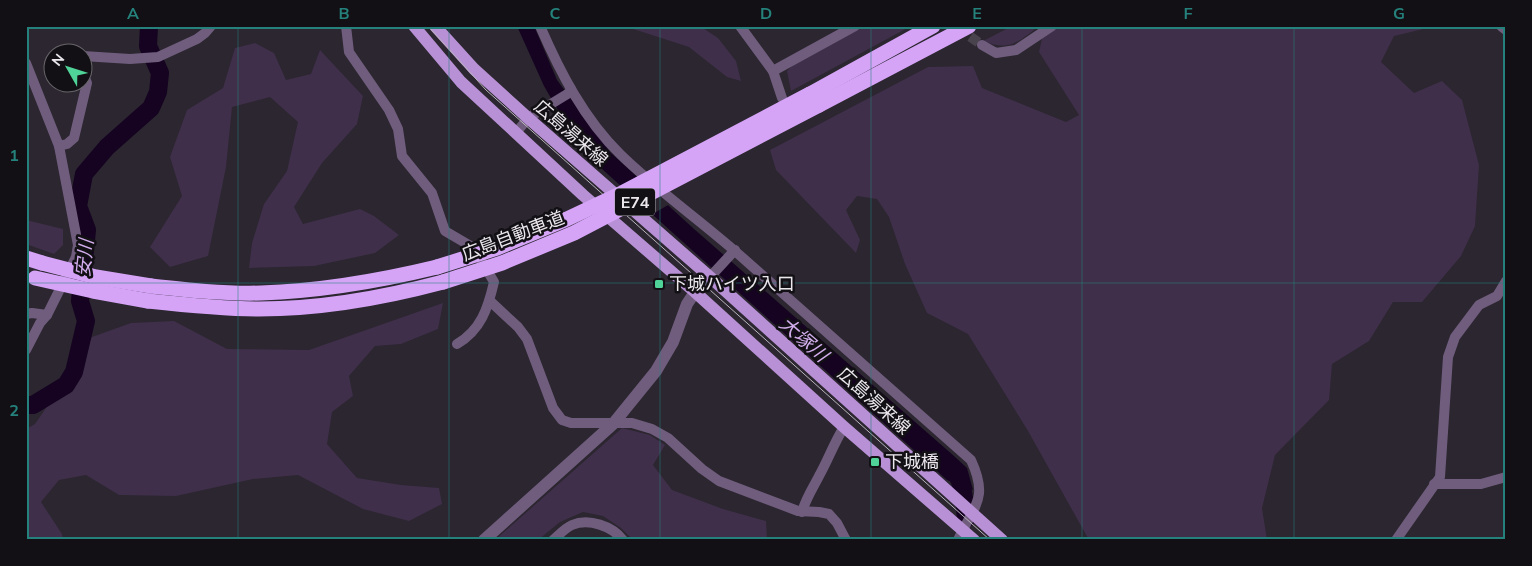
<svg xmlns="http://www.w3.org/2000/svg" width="1532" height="566" font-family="Mulish,'Noto Sans JP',sans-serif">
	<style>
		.green { fill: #3f2f4a }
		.water { fill: #150321 }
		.pier { fill: #2b262f }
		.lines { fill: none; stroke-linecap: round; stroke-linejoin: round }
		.river { stroke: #150321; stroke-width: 18 }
		.minor-tunnel { stroke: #48434c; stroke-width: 10; stroke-dasharray: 10 5; stroke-linecap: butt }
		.minor { stroke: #705d7e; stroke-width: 10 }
		.tertiary { stroke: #705d7e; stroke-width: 12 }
		.primary { stroke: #b890d5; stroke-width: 12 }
		.motorway { stroke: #d5a4f7; stroke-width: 15 }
		.tram { stroke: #b8b4bb; stroke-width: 1 }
		.motorway-bridge { stroke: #d5a4f7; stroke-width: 15 }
		.grid { fill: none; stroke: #25817b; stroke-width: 1; stroke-opacity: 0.55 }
		.poi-dot { fill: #50d398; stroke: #121014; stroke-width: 2 }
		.labels { text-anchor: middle; stroke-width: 5; stroke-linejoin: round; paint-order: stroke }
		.shield { fill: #121014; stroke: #aaa6ac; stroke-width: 1 }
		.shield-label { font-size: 16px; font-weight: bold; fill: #ebe7ed }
		.street-label { font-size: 18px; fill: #ebe7ed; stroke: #121014 }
		.poi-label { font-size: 18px; fill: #ebe7ed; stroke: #121014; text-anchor: start }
		.water-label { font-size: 19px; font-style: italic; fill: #d2adec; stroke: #121014 }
		.neatline { fill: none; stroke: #25817b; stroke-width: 2 }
		.grid-label { font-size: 16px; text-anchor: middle; font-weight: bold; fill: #25817b }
	</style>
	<rect width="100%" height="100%" fill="#2b262f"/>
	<g class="green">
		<polygon points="624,26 700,26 718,38 736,61 741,81 727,77 689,47"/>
		<polygon points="865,26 911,26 791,91 787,71 793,65"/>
		<path d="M1012,26h27c-21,16 -29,26 -56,15z"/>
		<polygon points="1060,26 1436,26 1394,36 1381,62 1414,93 1442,81 1462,100 1479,165 1475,226 1461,256 1422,302 1393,302 1369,341 1332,364 1329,400 1275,455 1262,508 1267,540 1089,540 1028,431 968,334 927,313 905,264 889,217 877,199 857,196 846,210 860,240 856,253 776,170 770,150 928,67 973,66 982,88 1066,122 1079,115 1039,52 1042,38"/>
		<polygon points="255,43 274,53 286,80 311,74 320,50 363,96 357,124 322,163 294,207 303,224 360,209 374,216 399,235 375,253 314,266 249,268 252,243 264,204 287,171 298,122 270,97 232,107 226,167 208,256 170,267 150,247 182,196 170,157 187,110 223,88 235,48"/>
		<polygon points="26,220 63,229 63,245 54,254 26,244"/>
		<polygon points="443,303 438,329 401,344 375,346 349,376 353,396 332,412 327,444 357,478 401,485 439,488 442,504 409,521 363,509 298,475 253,479 176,496 119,495 86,475 59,480 41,502 62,534 63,540 26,540 26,429 35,424 63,383 92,337 131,323 174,321 227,349 309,350"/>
		<polygon points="622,428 650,435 665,445 653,465 672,490 723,509 766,521 767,540 633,540 621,528 603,516 583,512 560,522 538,540 495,540"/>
	</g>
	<polygon class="water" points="517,26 534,26 557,80 610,152 694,229 954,456 967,468 973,490 947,480 581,150 544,86"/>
	<polygon class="pier" points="642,178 670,204 649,216 620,190"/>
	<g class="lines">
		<g class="river">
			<polyline points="26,405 33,405 66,385 74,372 86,321 80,301 87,230 78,206 84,174 107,147 151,108 158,92 160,73 148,46 149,26"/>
			<path d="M950,467c15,13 14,34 16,52"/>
		</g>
		<polyline class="minor-tunnel" points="958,28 982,45"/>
		<g class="minor">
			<path d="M346,26l3,26 40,58 9,19 4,27 30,37 13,38 29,17 20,34c-6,26 -13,48 -37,62"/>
			<path d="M540,26c20,46 44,93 80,128 39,38 84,69 124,105 76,67 151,134 227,201 18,39 3,45 -13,80"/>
			<polyline points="740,26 773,71 782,98"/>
			<polyline points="1501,26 1506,30"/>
			<polyline points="982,45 996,53 1016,50 1052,26"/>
			<polyline points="26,63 59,146 78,245 76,257 47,315 40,323 26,350"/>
			<polyline points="773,71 855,26"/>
			<polyline points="516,133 528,118 569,93 571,89"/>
			<polyline points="59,146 67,144 74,138 87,83 83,73 83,56 130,59 158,57 197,39 205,33 211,26"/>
			<polyline points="710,277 735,250"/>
			<polyline points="490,301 518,327 527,339 553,408 562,420 571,423 632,423 652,429 668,438 702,469 719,481 798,511 819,512 829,514 837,523 846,540"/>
			<polyline points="26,314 32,313 47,315"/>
			<polyline points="1434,484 1481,484 1506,477"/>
			<path d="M802,512c4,-14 11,-24 17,-36 9,-16 15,-33 25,-49"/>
			<path d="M553,540c6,-5 12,-12 19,-15 17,-7 40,1 51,15"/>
			<polyline points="1396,540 1440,477 1448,357 1455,337 1479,305 1497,296 1506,281"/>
		</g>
		<polyline class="tertiary" points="484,540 613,424 656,371 673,342 687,304 695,292 710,277"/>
		<g class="primary">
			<polyline points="414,26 461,82 583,195 695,292 844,427 974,540"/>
			<polyline points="435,26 474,69 528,118 710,277 1002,540"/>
		</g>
		<g class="motorway">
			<polyline points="810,94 933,26"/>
			<polyline points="819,105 969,26"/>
			<polyline points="26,258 42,263"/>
			<path d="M151,286c36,4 73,8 110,7 60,-2 118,-12 176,-26"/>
			<path d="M148,301c37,4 74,8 111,8 62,0 124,-11 184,-27"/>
		</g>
		<polyline class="tram" points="428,26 486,90 990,540"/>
		<g class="motorway-bridge">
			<polyline points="42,263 96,277 151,286"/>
			<polyline points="437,267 497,248 567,219 622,193 810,94"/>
			<polyline points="35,278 93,291 148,301"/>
			<polyline points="443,282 502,263 574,233 819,105"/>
		</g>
	</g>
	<path class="grid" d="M238,26v514M449,26v514M660,26v514M871,26v514M1082,26v514M1294,26v514M26,283h1480"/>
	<g class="poi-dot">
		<rect x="654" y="279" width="10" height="10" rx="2.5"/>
		<rect x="870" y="457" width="10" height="10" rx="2.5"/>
	</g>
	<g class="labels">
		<rect class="shield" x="615" y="188.5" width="40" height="27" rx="4"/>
		<g class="shield-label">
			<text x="635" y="208">E74</text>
		</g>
		<g class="street-label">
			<text transform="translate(571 133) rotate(41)" y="6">広島湯来線</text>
			<text transform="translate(513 236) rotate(-21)" y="6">広島自動車道</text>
			<text transform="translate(874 401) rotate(42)" y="6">広島湯来線</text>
		</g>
		<g class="poi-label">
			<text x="669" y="290">下城ハイツ入口</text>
			<text x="885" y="468">下城橋</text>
		</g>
		<g class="water-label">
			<text transform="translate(84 258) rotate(-84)" y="7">安川</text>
			<text transform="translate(804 339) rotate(41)" y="7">大塚川</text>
		</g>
	</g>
	<rect width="1532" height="566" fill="none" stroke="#121014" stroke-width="55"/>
	<g transform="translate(68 68) rotate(309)"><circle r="24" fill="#121014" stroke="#69666b"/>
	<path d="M0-4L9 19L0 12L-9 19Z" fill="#50d398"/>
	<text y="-8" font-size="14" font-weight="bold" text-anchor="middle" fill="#ebe7ed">N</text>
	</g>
	<rect x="28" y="28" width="1476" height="510" class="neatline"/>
	<g class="grid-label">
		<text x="133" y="19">A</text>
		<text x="344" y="19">B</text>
		<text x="555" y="19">C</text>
		<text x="766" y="19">D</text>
		<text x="977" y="19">E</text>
		<text x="1188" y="19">F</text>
		<text x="1399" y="19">G</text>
		<text x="14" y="161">1</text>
		<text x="14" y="416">2</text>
	</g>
</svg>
